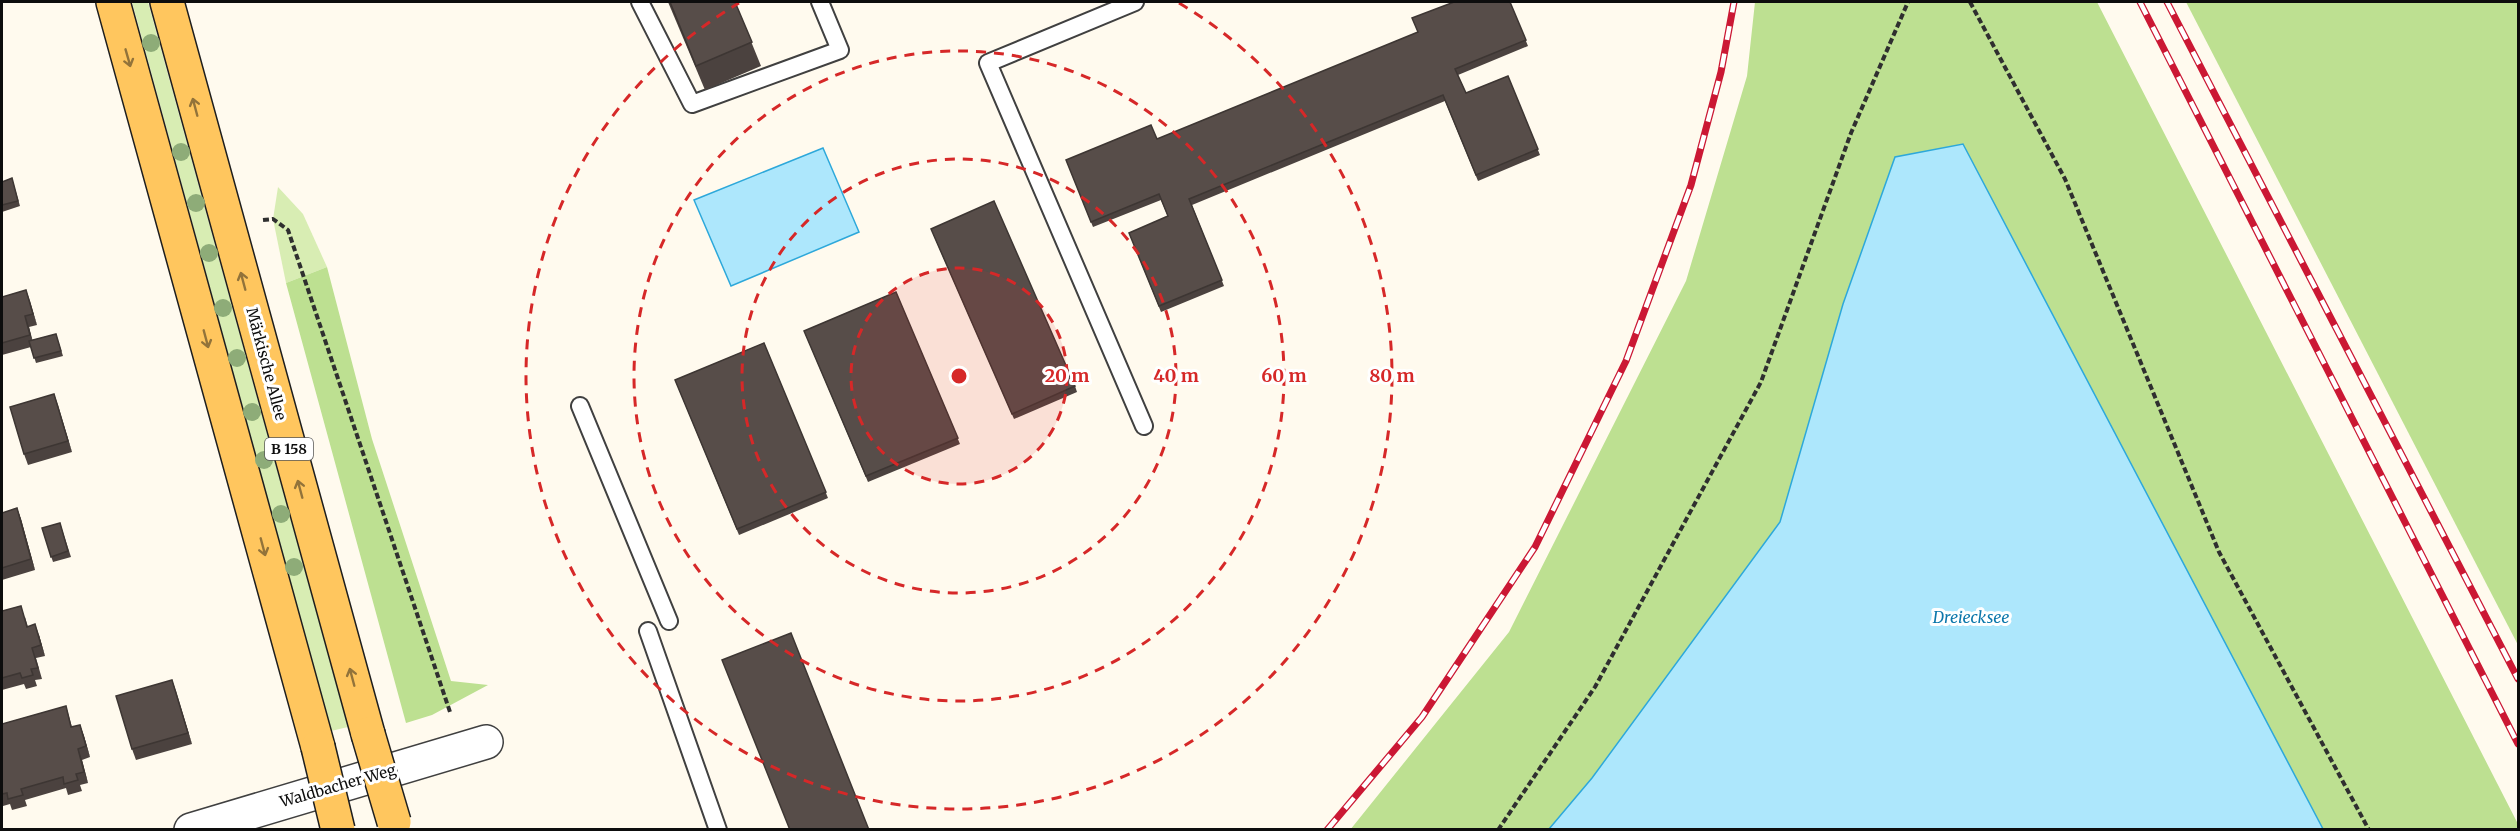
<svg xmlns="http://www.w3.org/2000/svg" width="2520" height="831" font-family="Merriweather,serif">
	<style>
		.green { fill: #d8edb3 }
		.forest { fill: #bde091 }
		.water { fill: #ade7fc; stroke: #2da8da; stroke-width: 1.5 }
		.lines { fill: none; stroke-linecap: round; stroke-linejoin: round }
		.lane-casing { stroke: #404040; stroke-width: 20 }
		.street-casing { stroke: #404040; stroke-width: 36 }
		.primary-casing { stroke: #1e1e1e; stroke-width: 36 }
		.path { stroke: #2f2f2f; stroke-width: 4; stroke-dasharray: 6 3; stroke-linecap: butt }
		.lane { stroke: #fff; stroke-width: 16 }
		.street { stroke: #fff; stroke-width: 33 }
		.primary { stroke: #ffc65e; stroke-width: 33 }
		.rail-casing { stroke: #cb1834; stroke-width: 7 }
		.rail { stroke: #fff; stroke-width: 4.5; stroke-dasharray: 14; stroke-linecap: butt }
		.primary-bridge-casing { stroke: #1e1e1e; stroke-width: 36; stroke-linecap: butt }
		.primary-bridge { stroke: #ffc65e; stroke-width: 33 }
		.tree { fill: #8eac78 }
		.wall { fill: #4b423f }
		.shaded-wall { fill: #3d3633 }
		.building { fill: #574d49; stroke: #3d3633; stroke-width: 1.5 }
		.oneway { stroke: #92733a }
		.ring { fill: none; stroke: #d62828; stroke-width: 3; stroke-dasharray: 10 8 }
		.labels { text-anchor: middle; stroke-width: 6; stroke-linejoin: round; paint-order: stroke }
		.shield { fill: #fff; stroke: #565656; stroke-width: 1.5 }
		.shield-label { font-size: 14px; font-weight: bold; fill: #0d0d0d }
		.street-label { font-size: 15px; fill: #0d0d0d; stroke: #fff }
		.water-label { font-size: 16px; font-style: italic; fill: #0b77ab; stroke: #fff }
		.centre { fill: #d62828; stroke: #fff; stroke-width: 3 }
		.ring-label { font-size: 18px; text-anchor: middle; font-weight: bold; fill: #d62828; stroke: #fff; stroke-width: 6; stroke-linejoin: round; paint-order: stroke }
	</style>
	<rect width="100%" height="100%" fill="#fffaee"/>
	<g class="green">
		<polygon points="132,2 148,2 348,727 331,731"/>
		<polygon points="278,187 303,214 327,267 286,283 273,219"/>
	</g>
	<g class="forest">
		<polygon points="1755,2 2097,2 2518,824 2518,830 2323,829 1963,144 1895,157 1843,304 1780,522 1592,778 1549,829 1350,830 1509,632 1686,281 1747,76"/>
		<polygon points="2186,2 2518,2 2518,645 2489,589"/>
		<polygon points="327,267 372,439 451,681 488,685 432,715 406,723 286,283"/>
	</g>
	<g class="water">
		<polygon points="1963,144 2323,829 1549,829 1592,778 1780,522 1843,304 1895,157"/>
		<polygon points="823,148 859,232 731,286 694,200"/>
	</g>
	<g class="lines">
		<defs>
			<g id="lane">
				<polyline points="640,2 692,104 840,50 820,2"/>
				<polyline points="1135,2 988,63 1144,426"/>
				<polyline points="580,406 669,621"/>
				<polyline points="648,631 718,830"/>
			</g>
			<polyline id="street" points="191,830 486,742"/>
			<g id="primary">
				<polyline points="113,2 318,747"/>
				<polyline points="167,2 368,734"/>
			</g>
		</defs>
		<use href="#lane" class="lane-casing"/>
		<use href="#street" class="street-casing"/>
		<use href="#primary" class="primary-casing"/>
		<g class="path">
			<polyline points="1970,2 2065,179 2219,552 2369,830"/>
			<polyline points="263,220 273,219 288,230 450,712"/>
			<polyline points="1498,830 1595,687 1761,382 1851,133 1908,2"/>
		</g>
		<use href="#lane" class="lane"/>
		<use href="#street" class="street"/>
		<use href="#primary" class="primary"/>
		<defs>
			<g id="rail">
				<polyline points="2140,2 2518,744"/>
				<polyline points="2167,2 2518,679"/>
				<polyline points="1327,830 1422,717 1535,547 1626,361 1691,185 1721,72 1734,2"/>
			</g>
		</defs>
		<use href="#rail" class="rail-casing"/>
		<use href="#rail" class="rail"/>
		<defs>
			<g id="primary-bridge">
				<polyline points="368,734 394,822"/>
				<polyline points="318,747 338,830"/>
			</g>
		</defs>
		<use href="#primary-bridge" class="primary-bridge-casing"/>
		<use href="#primary-bridge" class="primary-bridge"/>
	</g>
	<g class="tree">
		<circle cx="151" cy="43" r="9"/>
		<circle cx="181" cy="152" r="9"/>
		<circle cx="196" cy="203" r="9"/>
		<circle cx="209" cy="253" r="9"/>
		<circle cx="223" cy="308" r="9"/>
		<circle cx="237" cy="358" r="9"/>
		<circle cx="252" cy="412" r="9"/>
		<circle cx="264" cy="460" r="9"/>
		<circle cx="281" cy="514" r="9"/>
		<circle cx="294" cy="567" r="9"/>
	</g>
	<g class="wall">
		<polygon points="668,2 735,2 761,66 705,90"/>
		<polygon points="1510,2 1528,46 1458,75 1466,93 1508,76 1540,155 1478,181 1445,101 1192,205 1224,286 1161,312 1129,233 1168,217 1161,200 1093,227 1066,160 1157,139"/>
		<polygon points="12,178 20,206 2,212 2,182"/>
		<polygon points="933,234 1075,386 1077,392 1014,419"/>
		<polygon points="26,290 37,325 29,327 32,340 56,334 63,356 36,363 31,347 2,355 2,297"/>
		<polygon points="896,292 960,444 868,482 804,331"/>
		<polygon points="764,343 828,498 739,535 675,380"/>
		<polygon points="54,394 72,452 28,465 24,454"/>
		<polygon points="17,508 21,519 35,570 2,580 2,513"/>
		<polygon points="60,523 71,557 53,562 42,528"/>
		<polygon points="2,611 25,617 28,627 39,635 45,656 36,658 42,679 35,680 37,686 26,689 24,684 2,690"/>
		<polygon points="172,680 192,744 136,760 132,749"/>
		<polygon points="66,706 72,727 80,725 84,736 90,757 82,760 88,783 80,785 82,791 68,795 66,788 25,800 27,806 12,810 10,804 3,806 2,801 2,724"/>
	</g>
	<g class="shaded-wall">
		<polygon points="26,290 30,301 37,325 33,314"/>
		<polygon points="25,316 29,327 34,346 30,335"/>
		<polygon points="54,394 58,405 72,452 68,441"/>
		<polygon points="17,508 21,519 35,570 31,559"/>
		<polygon points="35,624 39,635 45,656 41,645"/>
		<polygon points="172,680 176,691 192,744 188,733"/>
		<polygon points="80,725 84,736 90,757 86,746"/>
		<polygon points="78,749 82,760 88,783 84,772"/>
	</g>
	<g class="building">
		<polygon points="670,2 735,2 752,42 696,66"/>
		<polygon points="1454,2 1510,2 1526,40 1455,69 1466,93 1508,76 1538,149 1476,175 1443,95 1189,199 1222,280 1159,306 1129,233 1168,216 1159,194 1091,222 1066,160 1151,125 1157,139 1418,32 1412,18"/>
		<polygon points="12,178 18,201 2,205 2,182"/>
		<polygon points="994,201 1075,386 1012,414 931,229"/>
		<polygon points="26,290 33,314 25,316 30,335 2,343 2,297"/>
		<polygon points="896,292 958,438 866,476 804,331"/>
		<polygon points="56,334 61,351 34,358 29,341"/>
		<polygon points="764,343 826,492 737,529 675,380"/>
		<polygon points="54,394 68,441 24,454 10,407"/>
		<polygon points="17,508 31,559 2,568 2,513"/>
		<polygon points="60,523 68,551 51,557 42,528"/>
		<polygon points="21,606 27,627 35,624 41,645 32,648 38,668 31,669 33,675 22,678 20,673 2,678 2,611"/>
		<polygon points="791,633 869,830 790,830 722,660"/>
		<polygon points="172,680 188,733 132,749 116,696"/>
		<polygon points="66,706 71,727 80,725 86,746 78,749 84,772 76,774 78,780 64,784 63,777 21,789 23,795 8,799 7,793 2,794 2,724"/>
	</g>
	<defs><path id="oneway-shaft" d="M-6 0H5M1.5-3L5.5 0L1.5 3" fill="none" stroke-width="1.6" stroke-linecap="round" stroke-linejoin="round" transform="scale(1.5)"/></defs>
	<g class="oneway">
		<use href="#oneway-shaft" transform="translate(128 58) rotate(74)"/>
		<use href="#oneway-shaft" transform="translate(195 107) rotate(-105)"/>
		<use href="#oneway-shaft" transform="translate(243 281) rotate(-105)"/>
		<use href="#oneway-shaft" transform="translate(206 339) rotate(75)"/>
		<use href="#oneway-shaft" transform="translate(300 489) rotate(-105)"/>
		<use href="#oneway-shaft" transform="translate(263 547) rotate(75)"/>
		<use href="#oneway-shaft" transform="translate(352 677) rotate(-105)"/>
	</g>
	<circle cx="959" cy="376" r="108" fill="#d62828" fill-opacity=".12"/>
	<g class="ring">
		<circle cx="959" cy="376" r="108"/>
		<circle cx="959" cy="376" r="217"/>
		<circle cx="959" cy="376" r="325"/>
		<path d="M1179 3A433 433 0 1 1 739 3"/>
	</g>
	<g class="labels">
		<rect class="shield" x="265" y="438" width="48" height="22" rx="4.5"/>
		<g class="shield-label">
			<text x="289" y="454">B 158</text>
		</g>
		<g class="street-label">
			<text transform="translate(266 364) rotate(75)" y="5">Märkische Allee</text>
			<text transform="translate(338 786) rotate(-16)" y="5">Waldbacher Weg</text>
		</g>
		<g class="water-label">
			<text x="1971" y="623">Dreiecksee</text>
		</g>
	</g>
	<circle cx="959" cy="376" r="9" class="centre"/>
	<g class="ring-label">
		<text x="1067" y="382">20 m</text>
		<text x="1176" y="382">40 m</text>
		<text x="1284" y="382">60 m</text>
		<text x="1392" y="382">80 m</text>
	</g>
	<rect width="2520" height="831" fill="none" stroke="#0d0d0d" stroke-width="6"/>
</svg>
